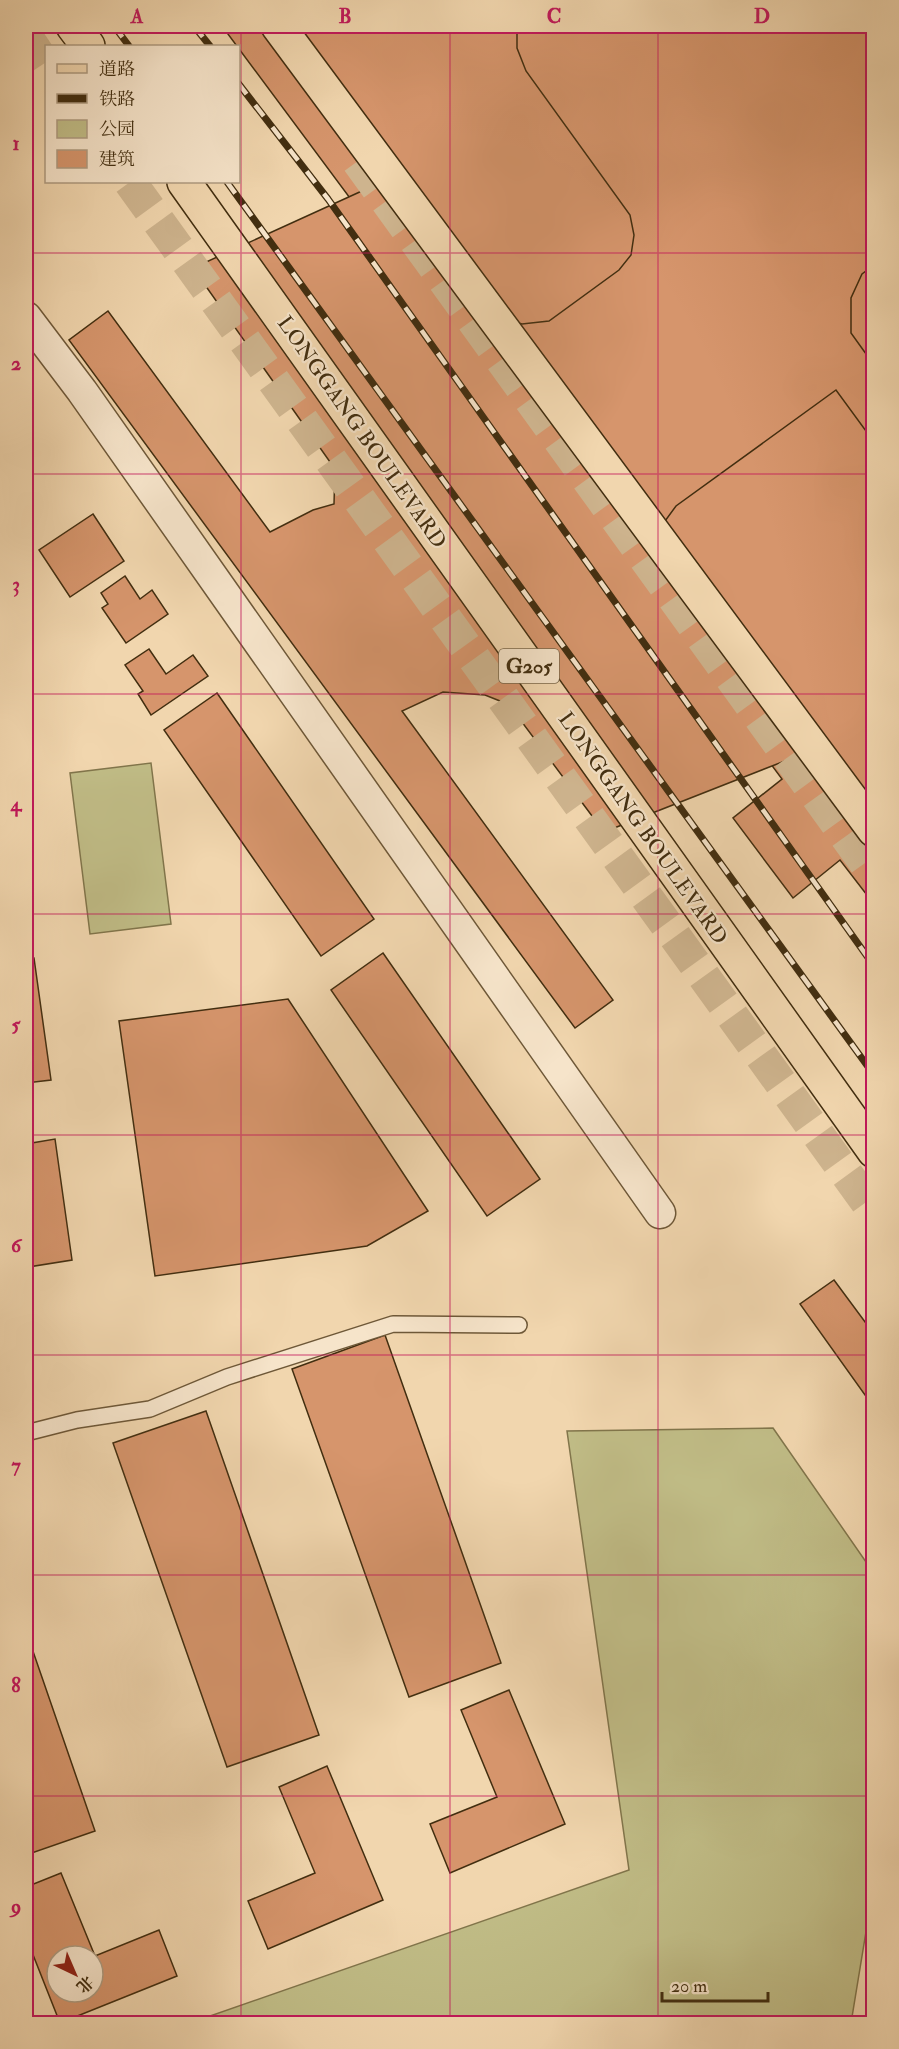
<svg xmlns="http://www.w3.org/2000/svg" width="899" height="2049" font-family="'IM FELL Double Pica','Noto Serif SC',serif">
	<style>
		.green { fill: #c0bc86; stroke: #81754b; stroke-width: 1.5 }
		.building { fill: #d6956c; stroke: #422e10; stroke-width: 1.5; fill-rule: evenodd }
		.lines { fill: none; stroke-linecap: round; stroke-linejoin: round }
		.highway-tunnel { stroke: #ceb48e; stroke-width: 33; stroke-dasharray: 33 16; stroke-linecap: butt }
		.lane-casing { stroke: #6e5838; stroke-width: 18 }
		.street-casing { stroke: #6e5838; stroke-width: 33 }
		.primary-casing { stroke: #422e10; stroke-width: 36 }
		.lane { stroke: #f6e4ca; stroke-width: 15 }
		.street { stroke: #f6e4ca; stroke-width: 30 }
		.primary { stroke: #f1d6ae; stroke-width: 33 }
		.rail-casing { stroke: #422e10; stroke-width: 7 }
		.rail { stroke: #f6e4ca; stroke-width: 4.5; stroke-dasharray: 14; stroke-linecap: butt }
		.grid { fill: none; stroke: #c2185b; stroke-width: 1.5; stroke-opacity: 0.55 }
		.labels { text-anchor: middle; stroke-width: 4.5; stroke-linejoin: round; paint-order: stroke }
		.shield { fill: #f6e4ca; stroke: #786548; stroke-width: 1.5 }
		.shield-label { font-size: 20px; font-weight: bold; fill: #422e10 }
		.street-label { font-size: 21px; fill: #422e10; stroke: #f6e4ca }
		.neatline { fill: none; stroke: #c2185b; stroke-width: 2 }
		.grid-label { font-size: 20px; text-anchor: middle; font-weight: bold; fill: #c2185b }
	</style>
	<rect width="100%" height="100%" fill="#f1d6ae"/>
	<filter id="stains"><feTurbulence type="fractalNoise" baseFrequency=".00333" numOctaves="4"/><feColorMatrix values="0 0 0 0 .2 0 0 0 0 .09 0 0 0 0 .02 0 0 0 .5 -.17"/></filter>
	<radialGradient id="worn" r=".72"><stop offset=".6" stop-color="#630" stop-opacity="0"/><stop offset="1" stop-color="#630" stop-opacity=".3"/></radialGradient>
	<g class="green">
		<polygon points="151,763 171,924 90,934 70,773"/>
		<polygon points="773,1428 873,1572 873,1889 852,2017 841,2024 190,2023 629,1870 567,1431"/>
	</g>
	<g class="building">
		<polygon points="222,26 874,26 874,896 870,899 840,860 793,898 733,818 782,779"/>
		<polygon points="517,26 866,26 874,35 874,265 862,274 851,298 851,333 874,365 874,442 836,390 676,506 665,521 800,755 604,832 513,710 500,701 485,695 443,692 402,711 613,1000 575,1028 69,340 108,311 270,532 313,510 334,504 335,469 193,268 386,180 500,318 522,324 549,321 619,270 631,255 634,235 630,215 526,71 517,48"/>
		<polygon points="93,514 124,561 70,597 39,550"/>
		<polygon points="125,576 140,599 152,590 168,614 126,643 102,608 108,604 101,593"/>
		<polygon points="149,649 166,674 193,655 208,676 151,715 138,694 143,691 125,665"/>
		<polygon points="217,693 374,919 321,956 164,730"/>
		<polygon points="383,953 540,1179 487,1216 331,990"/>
		<polygon points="34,958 51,1080 26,1083 26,959"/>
		<polygon points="288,999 428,1211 367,1246 155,1276 119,1021"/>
		<polygon points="55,1139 72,1260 28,1267 26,1144"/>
		<polygon points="834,1280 874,1334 874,1399 870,1402 800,1304"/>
		<polygon points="385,1335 501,1663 409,1697 292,1369"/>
		<polygon points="206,1411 319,1735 227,1767 113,1443"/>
		<polygon points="26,1631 95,1831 26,1855"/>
		<polygon points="509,1690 565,1824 450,1873 430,1824 497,1797 461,1710"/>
		<polygon points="327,1766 383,1900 268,1949 248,1901 315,1873 279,1787"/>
		<path d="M61,1873l34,83 64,-26 18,46 -117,47 -34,-86v-50zM57,1956h36v36h-36z"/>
	</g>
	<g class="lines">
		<g class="highway-tunnel">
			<polyline points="26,36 46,66"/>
			<polyline points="358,161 874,875"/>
			<polyline points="130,182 874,1212"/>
		</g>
		<defs>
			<polyline id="lane" points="26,1433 77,1420 150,1409 227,1377 393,1324 519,1325"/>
			<polyline id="street" points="26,317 82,391 660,1213"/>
			<g id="primary">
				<polyline points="73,26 88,46"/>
				<polyline points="278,26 874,830"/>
				<polyline points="184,182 874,1151"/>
			</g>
		</defs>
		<use href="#lane" class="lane-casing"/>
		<use href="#street" class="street-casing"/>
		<use href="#primary" class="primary-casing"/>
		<use href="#lane" class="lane"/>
		<use href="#street" class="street"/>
		<use href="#primary" class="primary"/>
		<defs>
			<g id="rail">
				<polyline points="114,26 129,46"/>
				<polyline points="194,26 210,46"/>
				<polyline points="238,83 328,199 874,966"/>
				<polyline points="227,182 874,1075"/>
			</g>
		</defs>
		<use href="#rail" class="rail-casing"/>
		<use href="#rail" class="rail"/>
	</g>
	<path class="grid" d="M241,26v1998M450,26v1998M658,26v1998M26,253h848M26,474h848M26,694h848M26,914h848M26,1135h848M26,1355h848M26,1575h848M26,1796h848"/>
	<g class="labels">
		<rect class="shield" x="499" y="649" width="60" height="34" rx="4.5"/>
		<g class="shield-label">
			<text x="529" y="673">G205</text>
		</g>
		<g class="street-label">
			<text transform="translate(362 432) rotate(55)" y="7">LONGGANG BOULEVARD</text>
			<text transform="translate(643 828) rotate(55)" y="7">LONGGANG BOULEVARD</text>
		</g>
	</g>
	<rect width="899" height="2049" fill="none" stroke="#f1d6ae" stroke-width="66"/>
	<rect x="45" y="45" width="195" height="138" fill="#f6e4ca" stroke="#ae9b80" stroke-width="1.5"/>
	<rect x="57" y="64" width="30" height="9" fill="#f1d6ae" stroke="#ae9b80" stroke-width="1.5"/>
	<text x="99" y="75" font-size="18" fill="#422e10">道路</text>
	<rect x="57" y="94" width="30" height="9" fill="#422e10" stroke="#ae9b80" stroke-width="1.5"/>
	<text x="99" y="105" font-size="18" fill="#422e10">铁路</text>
	<rect x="57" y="120" width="30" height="18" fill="#c0bc86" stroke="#ae9b80" stroke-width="1.5"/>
	<text x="99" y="135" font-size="18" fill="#422e10">公园</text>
	<rect x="57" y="150" width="30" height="18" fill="#d6956c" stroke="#ae9b80" stroke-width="1.5"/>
	<text x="99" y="165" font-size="18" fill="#422e10">建筑</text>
	<g transform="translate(75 1974) rotate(136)"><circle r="28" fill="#f6e4ca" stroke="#ae9b80" stroke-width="1.5"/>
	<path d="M0-4.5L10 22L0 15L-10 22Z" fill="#8f2418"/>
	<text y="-9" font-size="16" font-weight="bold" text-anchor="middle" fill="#422e10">北</text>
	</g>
	<path d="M662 1992v9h106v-9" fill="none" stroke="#422e10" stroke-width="3"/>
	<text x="671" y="1992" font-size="18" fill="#422e10" stroke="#f6e4ca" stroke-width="4.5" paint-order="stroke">20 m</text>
	<rect x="33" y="33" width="833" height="1983" class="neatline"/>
	<g class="grid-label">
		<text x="137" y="23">A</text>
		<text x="345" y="23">B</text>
		<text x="554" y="23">C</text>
		<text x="762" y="23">D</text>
		<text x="16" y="150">1</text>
		<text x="16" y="370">2</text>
		<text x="16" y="591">3</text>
		<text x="16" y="811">4</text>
		<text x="16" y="1031">5</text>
		<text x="16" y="1252">6</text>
		<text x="16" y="1472">7</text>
		<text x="16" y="1692">8</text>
		<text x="16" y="1913">9</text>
	</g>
	<rect width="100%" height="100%" filter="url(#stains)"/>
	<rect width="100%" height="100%" fill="url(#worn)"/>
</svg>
